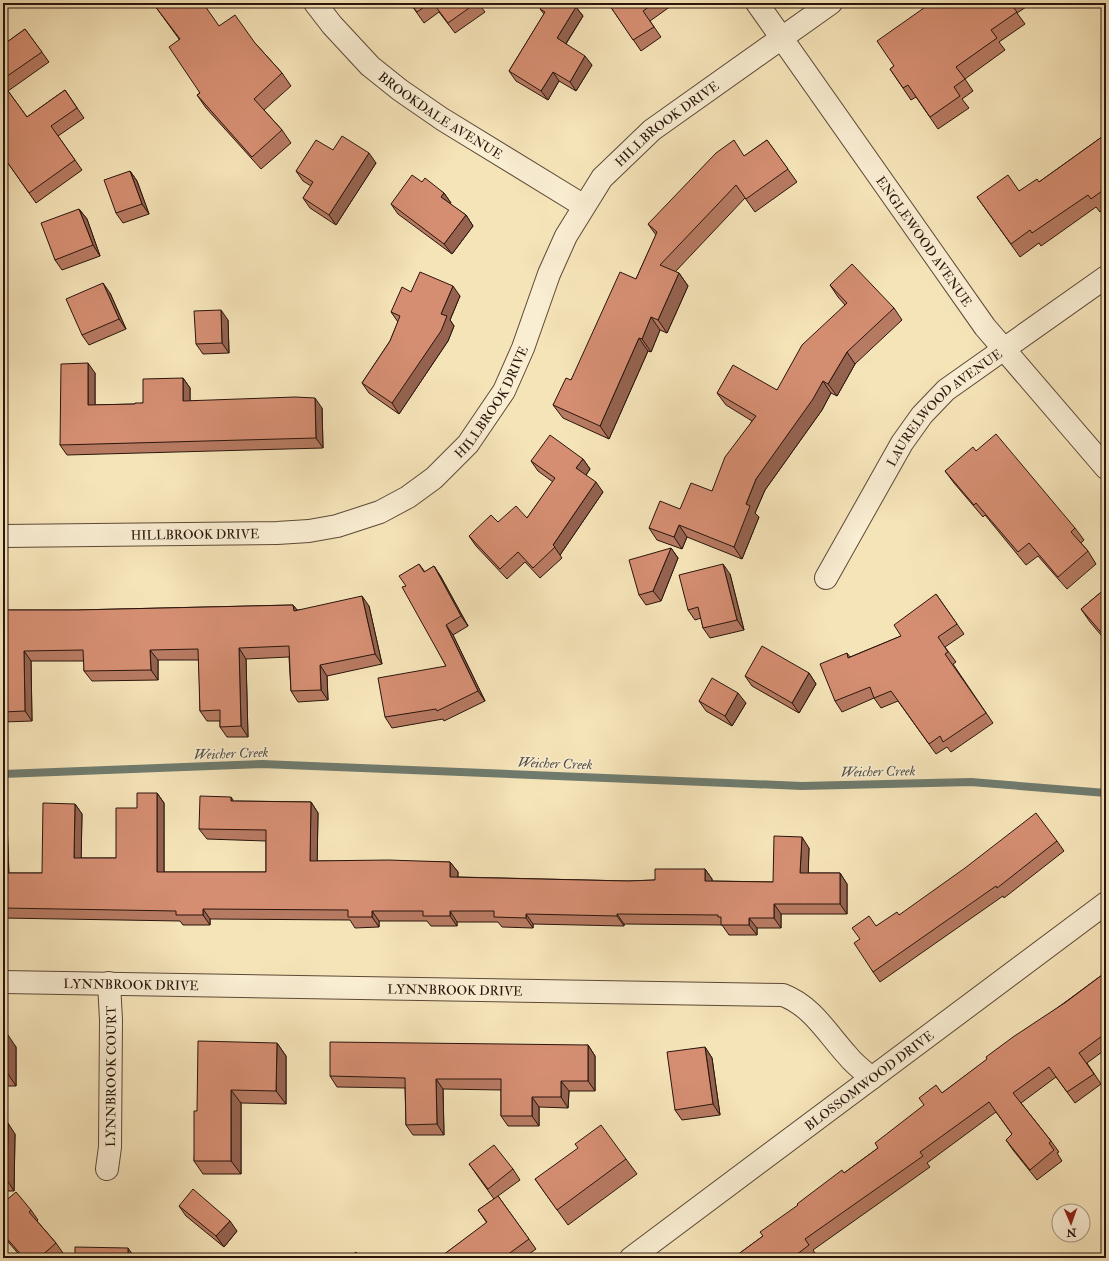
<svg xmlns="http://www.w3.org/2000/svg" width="1109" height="1261" font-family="'IM FELL Double Pica',serif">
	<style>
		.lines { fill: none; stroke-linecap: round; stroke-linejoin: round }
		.stream { stroke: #6f7b6e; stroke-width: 8 }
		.minor-casing { stroke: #5d4937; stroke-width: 24 }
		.minor { stroke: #f9edd2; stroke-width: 22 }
		.wall { fill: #b77a62; stroke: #2a150c }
		.shaded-wall { fill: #956350; stroke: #2a150c }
		.building { fill: #d58e72; stroke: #2a150c }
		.labels { text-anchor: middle; stroke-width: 3; stroke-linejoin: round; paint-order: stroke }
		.street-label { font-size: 13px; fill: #2a150c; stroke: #f9edd2 }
		.water-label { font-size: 14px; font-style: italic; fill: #525045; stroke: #f9edd2 }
	</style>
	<rect width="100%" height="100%" fill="#f6e4b9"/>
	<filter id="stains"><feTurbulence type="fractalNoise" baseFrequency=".005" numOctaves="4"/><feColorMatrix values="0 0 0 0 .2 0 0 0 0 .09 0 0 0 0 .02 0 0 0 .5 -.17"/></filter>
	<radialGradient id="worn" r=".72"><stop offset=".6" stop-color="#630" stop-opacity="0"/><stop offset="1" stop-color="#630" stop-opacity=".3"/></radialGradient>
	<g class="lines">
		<polyline class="stream" points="3,774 262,764 802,786 971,782 1106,793"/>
		<defs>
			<g id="minor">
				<path id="s1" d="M315,3l17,22 38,41 30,24 42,29 142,87"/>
				<path id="s2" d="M757,3l228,324 121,141"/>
				<path id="s3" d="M3,536l274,-3 32,-2 28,-5 43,-14 28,-15 26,-19 34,-34 36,-53 19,-43 26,-74 17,-38 36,-58 50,-48 179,-127"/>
				<path id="s4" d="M826,578l76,-135 20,-28 24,-25 160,-113"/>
				<path id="s5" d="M3,982l780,13c29,11 44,38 64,60 7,9 16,16 25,23"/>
				<path id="s6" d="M107,1169l3,-22 1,-127 -2,-37"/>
				<path id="s7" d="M631,1258l475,-355"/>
			</g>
		</defs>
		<use href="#minor" class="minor-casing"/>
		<use href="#minor" class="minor"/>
	</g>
	<g class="wall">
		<polygon points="3,3 14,3 3,11"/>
		<polygon points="410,3 478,3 485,12 455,33 439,12 424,23"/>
		<polygon points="608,3 669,3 671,6 650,21 661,37 641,51"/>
		<polygon points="931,3 1032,3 1017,13 1025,24 999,42 1005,50 965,79 973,91 962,99 969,108 938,129 916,97 911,100 890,69 894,66"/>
		<polygon points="155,6 219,26 255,43 282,73 291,86 264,110 282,130 291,143 261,169 206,108 197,95 200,93 179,39"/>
		<polygon points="576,7 583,16 566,44 592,65 576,91 559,81 548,100 516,81 509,71 544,14 540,9"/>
		<polygon points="25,29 49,62 8,91 27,117 65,90 84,118 58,136 82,170 36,203 3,156 5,155 3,151 3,45"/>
		<polygon points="1106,134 1106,208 1100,212 1096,207 1041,246 1039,243 1020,257 977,197 1019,191 1039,182"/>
		<polygon points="767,140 797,182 755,212 745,198 675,272 679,273 688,286 667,333 660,330 651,352 648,351 609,439 563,418 553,405 571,380 636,279 656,235 648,224"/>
		<polygon points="333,150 376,163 336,225 310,208 303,198 311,186 303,181 296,171"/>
		<polygon points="130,171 137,181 149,214 123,223 116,213"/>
		<polygon points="422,182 444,193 451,203 450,204 466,215 473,226 452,254 398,214 391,204"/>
		<polygon points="79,209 87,219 100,256 62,270 55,260"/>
		<polygon points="830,285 894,308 902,320 855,364 837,396 831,393 822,410 765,490 755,513 759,517 742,559 687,537 682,549 657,540 649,528 712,491 752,421 726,405 717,393 777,390 845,305 838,297"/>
		<polygon points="411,292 460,296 450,320 454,326 448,341 399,414 369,393 362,383 390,341 398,322 391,312"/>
		<polygon points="110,293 126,329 89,345 82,335"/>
		<polygon points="228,320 229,353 203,354 196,344"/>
		<polygon points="95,373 95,405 135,404 143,403 183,378 190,388 190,401 322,408 323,448 67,455 60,445"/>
		<polygon points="976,451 1075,528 1084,540 1081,543 1088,551 1096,564 1067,589 1038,556 1026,565 985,515 983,517 954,483 945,471"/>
		<polygon points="583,459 590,469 586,475 603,492 560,555 562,558 540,578 525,562 507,579 476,546 469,536 498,522 527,518 553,482 538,471 531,461"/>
		<polygon points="671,548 678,558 661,601 646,605 639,595"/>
		<polygon points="419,564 425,572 434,566 441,577 468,626 453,635 485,701 444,721 443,719 392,728 385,717 446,666 406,586"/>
		<polygon points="730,574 744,630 710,638 703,628 701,618 695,620 688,610"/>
		<polygon points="1106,588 1106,641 1090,622 1081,609"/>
		<polygon points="936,594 964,634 945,647 956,662 953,664 993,723 951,752 947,747 936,754 898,701 881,708 874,698 842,712 835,701 847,653 850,657 901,636"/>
		<polygon points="293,605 297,610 369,606 382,664 327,676 328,700 298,702 291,691 289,657 246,659 248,737 227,737 220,727 220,721 207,721 200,711 199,660 158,660 158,680 92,681 84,671 84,661 31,661 32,721 3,722 3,610 76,610"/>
		<polygon points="809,673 816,684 799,713 752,686 745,676"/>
		<polygon points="699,701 746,703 732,726 706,711"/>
		<polygon points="157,793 164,803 164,872 266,872 266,841 207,839 199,829 235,801 311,802 318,813 317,861 450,862 458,872 458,877 628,881 655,880 705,869 712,879 712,881 773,882 809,848 808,873 840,873 847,884 847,914 781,914 781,928 757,928 757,935 729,935 722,925 624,924 624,926 533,924 533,928 502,927 498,922 457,922 457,926 431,926 427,921 379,921 379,927 355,928 350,920 210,919 210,925 183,925 180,921 3,918 3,816 7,822 9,873 42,873 75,804 82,814 81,858 116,858 137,808"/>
		<polygon points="1057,841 1064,851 1004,898 1003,896 880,982 873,972 860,939 876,926"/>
		<polygon points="1106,972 1106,1049 1087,1063 1101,1084 1075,1103 1056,1077 1021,1103 1051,1141 1059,1152 1057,1153 1062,1161 1037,1180 1013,1150 1006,1140 1012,1134 996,1112 927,1163 930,1167 813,1250 817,1256 814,1258 733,1258 763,1236 844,1173 878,1148 942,1093"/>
		<polygon points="3,1032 16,1047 16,1086 3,1086"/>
		<polygon points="277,1043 286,1056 286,1104 241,1103 241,1174 203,1174 194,1161 197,1111"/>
		<polygon points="588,1045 595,1056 595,1091 569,1091 568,1108 539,1107 539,1126 508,1126 501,1116 501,1090 443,1089 444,1135 413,1135 406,1125 405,1088 337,1087 330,1076"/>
		<polygon points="705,1047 712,1058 720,1115 682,1120 675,1110"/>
		<polygon points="3,1123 15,1134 14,1191 3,1191"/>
		<polygon points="626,1159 637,1174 568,1225 535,1179"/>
		<polygon points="469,1164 513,1169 520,1180 498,1196 536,1249 524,1258 439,1258 487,1223 478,1210 494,1199"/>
		<polygon points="3,1203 31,1210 38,1220 37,1221 56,1243 63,1253 58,1258 22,1258 3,1236"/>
		<polygon points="179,1206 237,1231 224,1247 186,1216"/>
	</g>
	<g class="shaded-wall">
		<polygon points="576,7 583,16 563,48 557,38"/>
		<polygon points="585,56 592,65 576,91 570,82"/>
		<polygon points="553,72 559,81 548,100 541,91"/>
		<polygon points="369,153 376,163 336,225 329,215"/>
		<polygon points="130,171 137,181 149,214 142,204"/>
		<polygon points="444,193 451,203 448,207 441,197"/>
		<polygon points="79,209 87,219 100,256 93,245"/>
		<polygon points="466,215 473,226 452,254 444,244"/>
		<polygon points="679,273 688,286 667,333 658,320"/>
		<polygon points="103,283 110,293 126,329 119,319"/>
		<polygon points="453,286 460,296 450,320 454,326 448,341 399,414 392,403 441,314"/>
		<polygon points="221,310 228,320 229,353 222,343"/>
		<polygon points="651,317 660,330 651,352 642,339"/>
		<polygon points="639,338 648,351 609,439 600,426"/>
		<polygon points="847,352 855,364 837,396 828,384"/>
		<polygon points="88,363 95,373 95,415 88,405"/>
		<polygon points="183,378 190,388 190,411 183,401"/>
		<polygon points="823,381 831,393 822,410 765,490 755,513 759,517 742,559 734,547 746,504 756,479"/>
		<polygon points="315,398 322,408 323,448 316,438"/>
		<polygon points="583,459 590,469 584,478 576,468"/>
		<polygon points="596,482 603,492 560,555 553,545"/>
		<polygon points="679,525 687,537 682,549 674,537"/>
		<polygon points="671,548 678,558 661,601 653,591"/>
		<polygon points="723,564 730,574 744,630 737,620"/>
		<polygon points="434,566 441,577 468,626 461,616"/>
		<polygon points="362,596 369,606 382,664 375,654"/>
		<polygon points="293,605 301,615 294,611"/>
		<polygon points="446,625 453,635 485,701 478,691"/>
		<polygon points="239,648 246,659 248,737 241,726"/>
		<polygon points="150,650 158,660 158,680 151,670"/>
		<polygon points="24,651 31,661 32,721 25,711"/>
		<polygon points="320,665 327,676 328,700 321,690"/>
		<polygon points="809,673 816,684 799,713 792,703"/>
		<polygon points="738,693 746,703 732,726 725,716"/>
		<polygon points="157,793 164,803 164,882 157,872"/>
		<polygon points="231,797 238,807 231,801"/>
		<polygon points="311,802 318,813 317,871 310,861"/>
		<polygon points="75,804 82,814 81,868 74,858"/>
		<polygon points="3,816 7,822 9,883 3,875"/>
		<polygon points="802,837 809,848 808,883 800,873"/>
		<polygon points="450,862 458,872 457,887 450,877"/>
		<polygon points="705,869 712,879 712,891 705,881"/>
		<polygon points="840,873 847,884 847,914 840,904"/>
		<polygon points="774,904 781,914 781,928 774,918"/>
		<polygon points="203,909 210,919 210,925 203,915"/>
		<polygon points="372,911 379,921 379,927 372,917"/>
		<polygon points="450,911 457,922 457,926 450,916"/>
		<polygon points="526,914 533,924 533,928 526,918"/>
		<polygon points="617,914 624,924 624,926 617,916"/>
		<polygon points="749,918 757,928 757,935 749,925"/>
		<polygon points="6,1032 16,1047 16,1086 6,1071"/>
		<polygon points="277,1043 286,1056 286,1104 276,1091"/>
		<polygon points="588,1045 595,1056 595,1091 588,1081"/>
		<polygon points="705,1047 712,1058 720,1115 713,1104"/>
		<polygon points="436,1079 443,1089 444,1135 437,1124"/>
		<polygon points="561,1081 569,1091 568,1108 561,1097"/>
		<polygon points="231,1090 241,1103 241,1174 231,1161"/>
		<polygon points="532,1097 539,1107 539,1126 532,1116"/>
		<polygon points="8,1123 15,1134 14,1191 7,1180"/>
		<polygon points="230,1221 237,1231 224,1247 216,1236"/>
		<polygon points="128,1248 135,1258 128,1258"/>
	</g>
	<g class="building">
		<polygon points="159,3 203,3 219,26 235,15 255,43 282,73 254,99 282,130 252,157 197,95 200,93 169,47 180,39 155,6"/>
		<polygon points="410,3 430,3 417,12"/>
		<polygon points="433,3 476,3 448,23"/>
		<polygon points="544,3 569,3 576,7 557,38 585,56 570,82 553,72 541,91 509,71 545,12 540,9"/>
		<polygon points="608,3 654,3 643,11 654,27 633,40"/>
		<polygon points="931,3 1010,3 1017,12 991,30 997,38 956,67 965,79 954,87 960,96 930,117 908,85 903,88 890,69 894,66 877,41"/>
		<polygon points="25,29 42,52 3,79 3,45"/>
		<polygon points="3,84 27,117 65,90 77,108 51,126 75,160 29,193 3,156 5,155 3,151"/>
		<polygon points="1106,134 1106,188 1091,199 1088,195 1032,233 1030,230 1011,244 977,197 1008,175 1019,191 1037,179 1039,182"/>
		<polygon points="342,136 369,153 329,215 303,198 313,182 296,171 316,140 333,150"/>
		<polygon points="734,140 744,156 767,140 788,169 746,199 736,185 660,265 679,273 658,320 651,317 642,339 639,338 600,426 553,405 566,378 571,380 620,272 636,279 657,232 648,224 716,153"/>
		<polygon points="130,171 142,204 116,213 104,180"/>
		<polygon points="412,175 422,182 425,178 444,193 441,197 466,215 444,244 391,204"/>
		<polygon points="79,209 93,245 55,260 41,223"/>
		<polygon points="852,264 894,308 847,352 828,384 823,381 813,399 756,479 746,504 750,506 734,547 679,525 674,537 649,528 660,501 680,509 691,483 712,491 725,457 756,416 717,393 733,365 777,390 802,345 847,303 830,285"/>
		<polygon points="420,272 453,286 441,314 447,316 441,331 392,403 362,383 390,341 400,316 391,312 402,287 411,292"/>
		<polygon points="103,283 119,319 82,335 66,299"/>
		<polygon points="221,310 222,343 196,344 194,311"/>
		<polygon points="1106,348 1106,353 1104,350"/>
		<polygon points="88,363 88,405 135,404 135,403 143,403 143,379 183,378 183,401 295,397 315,398 316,438 60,445 61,364"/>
		<polygon points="996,434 1075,528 1071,532 1088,551 1058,577 1029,543 1018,552 976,503 974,505 945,471 973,447 976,451"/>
		<polygon points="550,435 583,459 576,468 596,482 553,545 555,547 533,568 518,552 500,569 469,536 491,515 498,522 516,506 527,518 555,478 531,461"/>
		<polygon points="671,548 653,591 639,595 629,560"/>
		<polygon points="419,564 424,572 434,566 461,616 446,625 478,691 437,711 436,709 385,717 378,678 446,666 402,587 406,586 399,576"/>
		<polygon points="723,564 737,620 703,628 698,607 688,610 679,575"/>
		<polygon points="1106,588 1106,638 1081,609"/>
		<polygon points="936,594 957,624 938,637 948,652 945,654 986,713 943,742 940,736 929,744 891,691 874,698 870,687 835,701 820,664 847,653 848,658 901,636 894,625"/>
		<polygon points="362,596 375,654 320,665 321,690 291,691 289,646 239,648 241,726 220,727 220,710 200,711 198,649 150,650 151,670 84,671 83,650 24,651 25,711 3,712 3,610 76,610 293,605 294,611"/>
		<polygon points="762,646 809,673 792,703 745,676"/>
		<polygon points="712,678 738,693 725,716 699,701"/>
		<polygon points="137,793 157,793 157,872 266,872 266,830 199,829 200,796 231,797 231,801 311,802 310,861 388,860 450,862 450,877 628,881 655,880 655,869 705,869 705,881 773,882 774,836 802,837 800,873 840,873 840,904 774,904 774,918 749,918 749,925 721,925 721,917 718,917 718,915 617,914 617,916 526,914 526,918 494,917 494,911 450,911 450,916 423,916 423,911 372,911 372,917 348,917 348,910 203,909 203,915 176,915 176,911 3,908 3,873 42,873 43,803 75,804 74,858 116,858 116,808 137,808"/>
		<polygon points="1036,813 1057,841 997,888 996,886 873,972 854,943 860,939 852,928 869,916 876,926 897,912 899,915 965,868"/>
		<polygon points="1106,972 1106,1033 1079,1053 1094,1074 1067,1092 1049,1067 1013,1093 1051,1141 1049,1143 1054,1150 1030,1170 1006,1140 1012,1134 989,1102 920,1152 923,1156 805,1239 809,1245 792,1258 733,1258 763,1236 760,1232 798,1205 797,1204 842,1170 844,1173 878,1148 875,1143 924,1105 919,1098 936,1085 942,1093 987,1059 986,1057 1013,1037 1066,1002"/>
		<rect x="3" y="1032" width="3" height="39"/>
		<polygon points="198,1041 277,1043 276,1091 231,1090 231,1161 194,1161 194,1111 197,1111"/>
		<polygon points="330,1042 588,1045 588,1081 561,1081 561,1097 532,1097 532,1116 501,1116 501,1079 436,1079 437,1124 406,1125 405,1078 330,1076"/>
		<polygon points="705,1047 713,1104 675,1110 667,1052"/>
		<polygon points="3,1123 8,1123 7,1180 3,1180"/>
		<polygon points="601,1125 626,1159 557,1210 535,1179 578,1148 575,1144"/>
		<polygon points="494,1145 513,1169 488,1189 469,1164"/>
		<polygon points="193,1189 230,1221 216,1236 179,1206"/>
		<polygon points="16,1192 31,1210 29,1212 56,1243 39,1258 24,1258 3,1234 3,1203"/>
		<polygon points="498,1196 529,1239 503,1258 439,1258 487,1222 478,1210"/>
		<polygon points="75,1247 128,1248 128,1258 75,1258"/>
		<polygon points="356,1252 361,1258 349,1258"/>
	</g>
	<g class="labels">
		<g class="street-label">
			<text dy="5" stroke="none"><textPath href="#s1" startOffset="170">BROOKDALE AVENUE</textPath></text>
			<text dy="5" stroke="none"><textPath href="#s3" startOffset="876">HILLBROOK DRIVE</textPath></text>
			<text dy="5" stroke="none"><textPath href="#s2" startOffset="291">ENGLEWOOD AVENUE</textPath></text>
			<text dy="5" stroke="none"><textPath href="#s3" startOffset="540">HILLBROOK DRIVE</textPath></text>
			<text dy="5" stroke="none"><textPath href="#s4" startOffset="210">LAURELWOOD AVENUE</textPath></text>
			<text dy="5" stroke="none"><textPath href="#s3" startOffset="192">HILLBROOK DRIVE</textPath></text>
			<text dy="5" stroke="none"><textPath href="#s5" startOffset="128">LYNNBROOK DRIVE</textPath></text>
			<text dy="5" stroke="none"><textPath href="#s5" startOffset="452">LYNNBROOK DRIVE</textPath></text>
			<text dy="5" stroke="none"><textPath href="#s6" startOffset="93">LYNNBROOK COURT</textPath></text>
			<text dy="5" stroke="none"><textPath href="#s7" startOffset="297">BLOSSOMWOOD DRIVE</textPath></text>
		</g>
		<g class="water-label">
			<text transform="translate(231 753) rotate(-2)" y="5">Weicher Creek</text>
			<text transform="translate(555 763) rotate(2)" y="5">Weicher Creek</text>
			<text transform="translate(878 771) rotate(-1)" y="5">Weicher Creek</text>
		</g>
	</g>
	<rect width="1109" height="1261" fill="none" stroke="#f6e4b9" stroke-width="16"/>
	<rect x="4" y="4" width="1101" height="1253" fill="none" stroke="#2a150c" stroke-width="2"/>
	<rect x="8" y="8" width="1093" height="1245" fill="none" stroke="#2a150c"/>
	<g transform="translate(1071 1223) rotate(178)"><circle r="19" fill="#f9edd2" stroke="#a69783"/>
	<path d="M0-3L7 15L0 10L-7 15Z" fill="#8f2418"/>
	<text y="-6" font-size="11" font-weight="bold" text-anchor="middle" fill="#2a150c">N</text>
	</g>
	<rect width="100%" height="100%" filter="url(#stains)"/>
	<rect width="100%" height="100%" fill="url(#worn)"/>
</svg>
